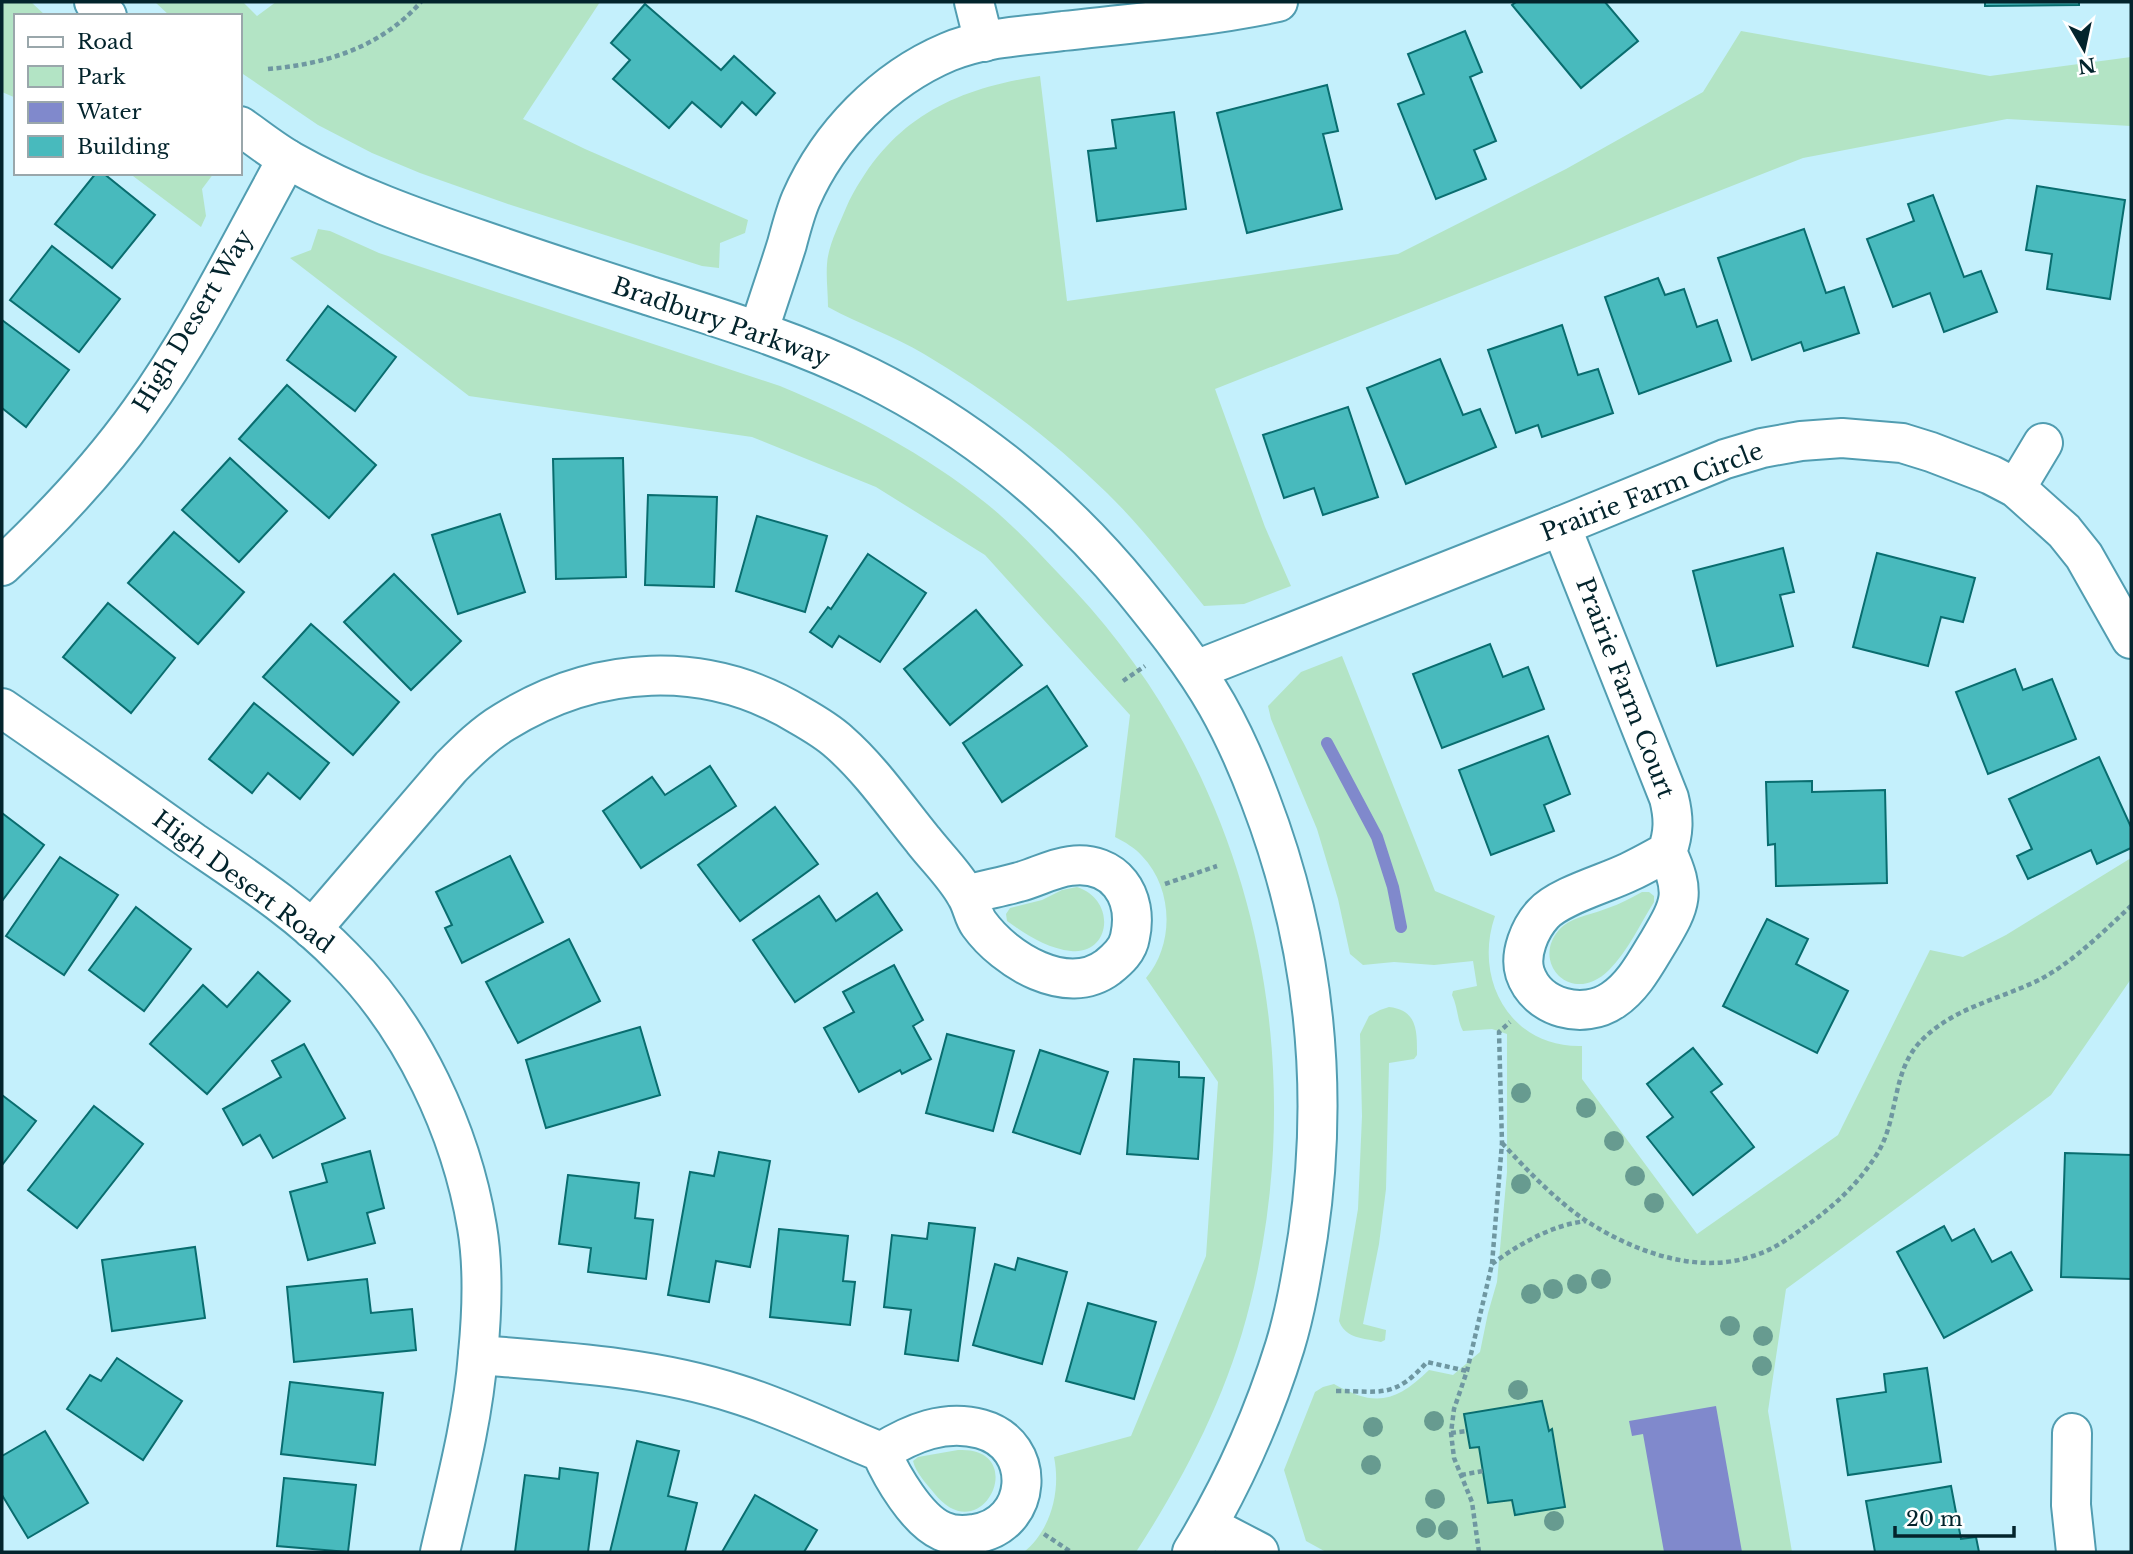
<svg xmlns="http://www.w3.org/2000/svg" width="2133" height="1554" font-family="'Libre Baskerville',serif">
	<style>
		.green { fill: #b3e4c5 }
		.water { fill: #8089cc }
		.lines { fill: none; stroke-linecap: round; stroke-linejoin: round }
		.stream { stroke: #8089cc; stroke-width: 12 }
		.building { fill: #48babd; stroke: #096d6f; stroke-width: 2 }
		.minor-casing { stroke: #519db1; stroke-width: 42 }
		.path { stroke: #6f97a1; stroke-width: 4.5; stroke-dasharray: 5 3.5; stroke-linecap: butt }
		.minor { stroke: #fff; stroke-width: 38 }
		.tree { fill: #679b90 }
		.labels { text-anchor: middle; stroke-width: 5; stroke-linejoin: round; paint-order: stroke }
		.street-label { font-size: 24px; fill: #03242c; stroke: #fff }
	</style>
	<rect width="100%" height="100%" fill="#c4f0fc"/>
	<g class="green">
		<polygon points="2,2 31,2 46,16 16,16 16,98 2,92"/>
		<polygon points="155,2 243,2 257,16 276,2 600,2 523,119 585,149 748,220 745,233 720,243 719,268 702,266 511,205 420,173 372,153 318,125 240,72 240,16 170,16"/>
		<path d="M1741,31l249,45 141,-19v69l-124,-7 -204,39 -588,231 50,138 26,59 -47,18 -40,2c-31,-38 -62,-79 -97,-113 -55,-54 -117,-100 -183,-139 -30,-18 -65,-30 -96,-47 0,-14 -2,-29 -1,-43 1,-18 12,-39 19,-56 41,-86 103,-118 194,-132l27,225 331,-47 168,-85 137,-77z"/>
		<polygon points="129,173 214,173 202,189 206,216 201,227"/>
		<path d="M318,229l12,2 49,22 401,133c73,30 145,68 207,118 26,21 48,45 71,69 44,45 84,96 115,151 100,174 126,386 77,580 -22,89 -64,171 -114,248h-112c27,-22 37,-61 30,-95l77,-21 75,-180 12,-174 -72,-104c29,-34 27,-90 -4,-122 -7,-8 -17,-14 -27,-19l15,-122 -145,-160 -109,-68 -124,-50 -283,-41 -179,-138 21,-8z"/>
		<path d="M1342,656l93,235 60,25c-22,63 15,132 87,130v33l115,155 141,-99 92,-185 33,7 43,-22 125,-77v121l-80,116 -265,194 -18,122 24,141h-466l-20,-11 -22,-71 31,-78 8,-5 11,-3c41,23 61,19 95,-14l24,5 27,-23 8,-39 9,-31 10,-110v-138l-15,-5 -29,2c-6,-11 -5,-24 -11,-36l1,-4 24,-5 -4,-25 -39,4 -40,-3 -31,3 -13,-11 -12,-55 -21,-70 -46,-110 -3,-13 33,-34z"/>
		<path d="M1077,887c40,13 34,68 -6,64 -23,-2 -46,-17 -64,-30l-1,-7 4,-6 32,-8 20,-10z"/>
		<path d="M1642,892h7l5,4v6c-14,22 -26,49 -45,68 -39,39 -82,-12 -46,-44 13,-10 31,-12 45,-18 12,-4 23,-10 34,-16z"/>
		<path d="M1389,1007c29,3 28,25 28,48l-3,4 -25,4 -3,126 -7,55 -16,80 23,6 -1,10 -4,2c-18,-4 -35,-3 -42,-21l19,-112 4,-93 -2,-82 9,-18 11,-6z"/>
		<path d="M958,1450c74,-4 24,104 -24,43 -8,-10 -18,-20 -21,-32l5,-4z"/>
	</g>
	<polygon class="water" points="1716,1406 1742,1552 1664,1552 1643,1434 1632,1436 1629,1421"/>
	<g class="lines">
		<polyline class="stream" points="1327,743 1377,837 1393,887 1401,927"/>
	</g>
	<g class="building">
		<polygon points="1516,2 1605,2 1638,41 1581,88 1512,5"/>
		<polygon points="1985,2 2079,2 2079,5 1985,6"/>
		<polygon points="645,4 721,70 734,56 775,93 756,115 742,102 721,127 692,102 669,128 613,79 630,60 611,43"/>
		<polygon points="1465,31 1482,72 1470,77 1496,141 1474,150 1486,179 1436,199 1398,104 1424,94 1408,54"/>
		<polygon points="1327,85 1338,131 1323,134 1342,209 1247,233 1217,113"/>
		<polygon points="1174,112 1186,209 1097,221 1088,151 1116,148 1112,120"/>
		<polygon points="96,173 103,173 155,215 112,268 55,224"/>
		<polygon points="2037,186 2125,200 2110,299 2047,289 2052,254 2026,250"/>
		<polygon points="1933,195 1964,277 1981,271 1997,312 1944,332 1930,293 1893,307 1867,239 1914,221 1908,204"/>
		<polygon points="1804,229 1826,293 1844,287 1859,333 1804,351 1801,342 1752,360 1718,258"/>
		<polygon points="52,246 120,299 79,352 10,300"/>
		<polygon points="1658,278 1665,295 1684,289 1697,327 1717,320 1731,361 1639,394 1605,297"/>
		<polygon points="328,306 396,357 355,411 287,360"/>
		<polygon points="2,320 69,370 26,427 2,408"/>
		<polygon points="1562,325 1578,375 1598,369 1613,413 1542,437 1538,425 1516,433 1488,350"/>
		<polygon points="1440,359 1463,415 1480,409 1496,447 1406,484 1367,388"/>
		<polygon points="287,385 376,465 329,518 239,439"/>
		<polygon points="1348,407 1378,497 1323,515 1314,488 1284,498 1263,435"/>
		<polygon points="230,458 287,511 239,562 182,510"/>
		<polygon points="623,458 626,577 556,579 553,459"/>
		<polygon points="648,495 717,497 714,587 645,585"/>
		<polygon points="500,514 525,592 458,614 432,535"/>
		<polygon points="757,516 827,536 805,612 736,591"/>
		<polygon points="174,532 244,592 198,644 128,583"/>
		<polygon points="1783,548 1794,592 1780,595 1793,646 1717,666 1693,571"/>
		<polygon points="1877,553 1975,578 1963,622 1941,617 1928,666 1853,647"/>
		<polygon points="868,554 926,593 880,662 839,636 832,647 810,632 828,607 831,609"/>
		<polygon points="394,574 461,641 411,690 344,622"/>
		<polygon points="108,603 175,658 131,713 63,657"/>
		<polygon points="976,610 1022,665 950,725 904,669"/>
		<polygon points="311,624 399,702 353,755 263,677"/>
		<polygon points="1490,644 1503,677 1528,667 1544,709 1442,748 1413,674"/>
		<polygon points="2015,669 2023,690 2052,679 2076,739 1988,774 1956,692"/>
		<polygon points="1047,686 1087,746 1002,802 963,743"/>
		<polygon points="254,703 329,763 300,799 268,773 252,793 209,759"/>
		<polygon points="1548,736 1570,794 1544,805 1554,831 1491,855 1459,770"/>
		<polygon points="2099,757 2131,827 2131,848 2097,864 2091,850 2028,879 2017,856 2032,849 2009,799"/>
		<polygon points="710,766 736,806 641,868 603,811 652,777 665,795"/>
		<polygon points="1812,781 1812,792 1885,790 1887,883 1776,886 1775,844 1768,845 1766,782"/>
		<polygon points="775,807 818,864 740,921 698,865"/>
		<polygon points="2,813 44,845 2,901"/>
		<polygon points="510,856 543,922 462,963 445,928 452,925 436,892"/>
		<polygon points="60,857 118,895 64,975 6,936"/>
		<polygon points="877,893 902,930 795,1002 753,940 819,896 836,921"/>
		<polygon points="136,907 191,949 144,1011 89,970"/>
		<polygon points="1767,919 1808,939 1796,964 1848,991 1817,1053 1723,1006"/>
		<polygon points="569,939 600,1001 518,1043 486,982"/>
		<polygon points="894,965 923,1020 913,1026 931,1059 902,1074 900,1070 859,1092 824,1028 854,1012 843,992"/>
		<polygon points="258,972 290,1001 207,1094 150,1044 203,985 227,1007"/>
		<polygon points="640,1027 660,1095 546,1128 526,1060"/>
		<polygon points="947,1034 1014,1051 993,1131 926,1113"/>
		<polygon points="304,1044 345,1118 273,1158 260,1135 243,1145 223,1109 281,1077 272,1061"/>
		<polygon points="1693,1048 1722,1084 1711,1092 1754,1147 1693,1195 1647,1137 1673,1117 1647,1084"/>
		<polygon points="1040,1050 1108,1072 1080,1154 1013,1132"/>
		<polygon points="1134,1059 1179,1062 1179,1077 1204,1078 1198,1159 1127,1154"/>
		<polygon points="2,1095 36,1121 2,1165"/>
		<polygon points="94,1106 143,1144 77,1228 28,1190"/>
		<polygon points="370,1151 384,1208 367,1213 375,1243 308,1260 290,1192 327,1182 322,1164"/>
		<polygon points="719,1152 770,1161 750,1267 716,1261 709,1302 668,1295 690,1172 714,1176"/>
		<polygon points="2065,1153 2131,1155 2131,1279 2061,1277"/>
		<polygon points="568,1175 639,1183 635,1218 653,1220 646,1279 588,1272 591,1248 559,1244"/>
		<polygon points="929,1223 975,1228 958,1361 905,1354 911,1310 884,1307 892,1235 927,1239"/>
		<polygon points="1944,1226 1952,1241 1974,1229 1992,1262 2011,1252 2032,1290 1944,1338 1897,1252"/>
		<polygon points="779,1229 848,1236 843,1281 855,1282 850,1325 770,1317"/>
		<polygon points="195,1247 205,1318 112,1331 102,1260"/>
		<polygon points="1018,1258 1067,1272 1042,1364 973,1345 995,1264 1015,1270"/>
		<polygon points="367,1279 371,1313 412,1309 416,1350 294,1362 287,1287"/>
		<polygon points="1088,1303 1156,1322 1134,1399 1066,1381"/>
		<polygon points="117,1358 182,1401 143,1460 67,1409 90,1375 101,1381"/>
		<polygon points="1927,1368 1941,1462 1848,1475 1837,1399 1886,1392 1884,1374"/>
		<polygon points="290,1382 383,1393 375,1465 281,1454"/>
		<polygon points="1542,1401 1549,1431 1552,1429 1565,1507 1515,1515 1512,1500 1488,1503 1479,1447 1470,1448 1464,1414"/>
		<polygon points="45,1431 88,1503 28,1538 2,1495 2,1456"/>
		<polygon points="637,1441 679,1451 668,1496 697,1503 685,1552 610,1552"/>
		<polygon points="560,1468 598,1473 588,1552 515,1552 525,1475 559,1479"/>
		<polygon points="284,1478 356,1485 348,1552 277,1546"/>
		<polygon points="1951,1486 1961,1539 1976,1537 1979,1552 1875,1552 1866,1501"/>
		<polygon points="755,1495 817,1530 804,1552 722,1552"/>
	</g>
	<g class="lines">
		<defs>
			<g id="minor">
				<polyline points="94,2 107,16"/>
				<polyline points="974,2 984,42"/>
				<path d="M240,126c16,11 33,25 51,35 60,34 124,57 190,79 55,19 110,37 166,55 76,24 151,47 222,82 101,50 192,124 264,212 30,37 60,74 84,116 17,30 31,62 43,94 54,141 70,286 48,436 -6,37 -12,75 -23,111 -22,71 -54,142 -93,206"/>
				<path d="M759,330c9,-29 19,-57 28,-86 4,-15 8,-31 14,-45 28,-64 83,-120 147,-147 35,-15 78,-16 115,-21 72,-8 144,-14 215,-29"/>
				<polyline points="2016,488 2043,443"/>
				<path d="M1561,526l108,272c5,20 5,35 -2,54 -13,7 -25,14 -38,20 -22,11 -70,24 -86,42 -13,14 -24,40 -18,59 12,36 59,47 88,27 21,-14 33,-38 46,-59 22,-37 27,-48 8,-89"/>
				<path d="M2,566c50,-47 98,-98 138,-154 57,-79 100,-168 147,-253"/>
				<polyline points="1196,670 1561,526 1725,459 1762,448 1801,441 1842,438 1902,443 1931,452 1991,475 2016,488 2064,531 2084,556 2131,639"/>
				<path d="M2,708c64,44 128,89 191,134 53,36 107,71 151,117 69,69 117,172 133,268 7,41 5,86 1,127 -5,67 -23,133 -38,198"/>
				<path d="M312,929l139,-162c16,-16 33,-33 53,-45 92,-57 201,-64 295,-7 14,8 28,16 40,27 32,28 57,65 84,98 14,18 32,35 43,55 6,9 7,21 13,29 26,36 88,74 129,43 10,-8 20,-17 22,-30 9,-41 -15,-77 -60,-71 -17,2 -35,12 -51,16 -18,5 -35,8 -53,13"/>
				<path d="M478,1355c87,7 176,12 259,39 49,15 96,39 144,58 11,25 36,68 61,79 11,5 21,5 32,3 59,-8 65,-89 7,-105 -36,-10 -69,4 -100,23"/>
				<polyline points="2072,1433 2071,1505 2076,1552"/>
				<polyline points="1209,1526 1259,1552"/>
			</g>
		</defs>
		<use href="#minor" class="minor-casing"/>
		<g class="path">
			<path d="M268,69c59,-5 113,-22 153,-67"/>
			<polyline points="1123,681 1145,666"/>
			<polyline points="1165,884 1217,866"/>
			<path d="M1502,1143c26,28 54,58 86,79 47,30 110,53 165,34 17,-5 32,-15 46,-25 32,-22 58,-45 78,-77 22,-35 14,-81 43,-112 33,-35 79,-42 121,-63 33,-18 62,-47 90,-73"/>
			<path d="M1492,1264c27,-20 60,-39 94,-43"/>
			<path d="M1336,1391c45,0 58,8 91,-29l40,9"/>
			<polyline points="1451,1433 1467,1431"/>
			<polyline points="1461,1475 1483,1471"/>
			<polyline points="1044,1534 1071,1552"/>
			<polyline points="1479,1552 1472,1502 1454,1458 1451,1433 1454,1409 1467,1371 1492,1264 1502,1143 1499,1032 1510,1022"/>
		</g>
		<use href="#minor" class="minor"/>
	</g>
	<g class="tree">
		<circle cx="1521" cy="1093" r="10"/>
		<circle cx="1586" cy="1108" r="10"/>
		<circle cx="1614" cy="1141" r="10"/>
		<circle cx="1635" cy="1176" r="10"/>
		<circle cx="1521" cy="1184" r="10"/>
		<circle cx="1654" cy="1203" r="10"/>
		<circle cx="1601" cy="1279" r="10"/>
		<circle cx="1577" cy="1284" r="10"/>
		<circle cx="1553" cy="1289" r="10"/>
		<circle cx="1531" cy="1294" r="10"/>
		<circle cx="1730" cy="1326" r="10"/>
		<circle cx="1763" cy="1336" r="10"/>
		<circle cx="1762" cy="1366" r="10"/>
		<circle cx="1518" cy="1390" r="10"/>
		<circle cx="1434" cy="1421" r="10"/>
		<circle cx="1373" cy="1427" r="10"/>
		<circle cx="1371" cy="1465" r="10"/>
		<circle cx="1435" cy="1499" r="10"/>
		<circle cx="1554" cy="1521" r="10"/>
		<circle cx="1426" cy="1528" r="10"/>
		<circle cx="1448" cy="1530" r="10"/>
	</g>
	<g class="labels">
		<g class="street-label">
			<text transform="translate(193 321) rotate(-59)" y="8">High Desert Way</text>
			<text transform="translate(721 322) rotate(19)" y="8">Bradbury Parkway</text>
			<text transform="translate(1652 492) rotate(-21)" y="8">Prairie Farm Circle</text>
			<text transform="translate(1625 688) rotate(69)" y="8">Prairie Farm Court</text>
			<text transform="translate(243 882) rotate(37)" y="8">High Desert Road</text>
		</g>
	</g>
	<rect width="2133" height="1554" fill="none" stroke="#03242c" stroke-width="7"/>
	<rect x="14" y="14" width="228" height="161" fill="#ffffff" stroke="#9aa7ab" stroke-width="2"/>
	<rect x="28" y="37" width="35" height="10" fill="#ffffff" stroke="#9aa7ab" stroke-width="2"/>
	<text x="77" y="49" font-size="21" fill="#03242c">Road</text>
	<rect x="28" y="66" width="35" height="21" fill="#b3e4c5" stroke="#9aa7ab" stroke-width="2"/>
	<text x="77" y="84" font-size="21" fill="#03242c">Park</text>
	<rect x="28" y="102" width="35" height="21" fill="#8089cc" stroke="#9aa7ab" stroke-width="2"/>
	<text x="77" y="119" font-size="21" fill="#03242c">Water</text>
	<rect x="28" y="136" width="35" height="21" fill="#48babd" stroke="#9aa7ab" stroke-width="2"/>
	<text x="77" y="154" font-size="21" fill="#03242c">Building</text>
	<g transform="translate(2084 49) rotate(171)" stroke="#ffffff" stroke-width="5" paint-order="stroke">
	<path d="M0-5L12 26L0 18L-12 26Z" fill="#03242c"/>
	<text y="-10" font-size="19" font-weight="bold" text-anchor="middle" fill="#03242c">N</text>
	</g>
	<path d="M1895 1526v10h119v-10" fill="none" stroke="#03242c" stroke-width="3.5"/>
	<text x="1906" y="1526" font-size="21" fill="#03242c" stroke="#ffffff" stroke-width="5" paint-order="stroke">20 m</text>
</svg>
